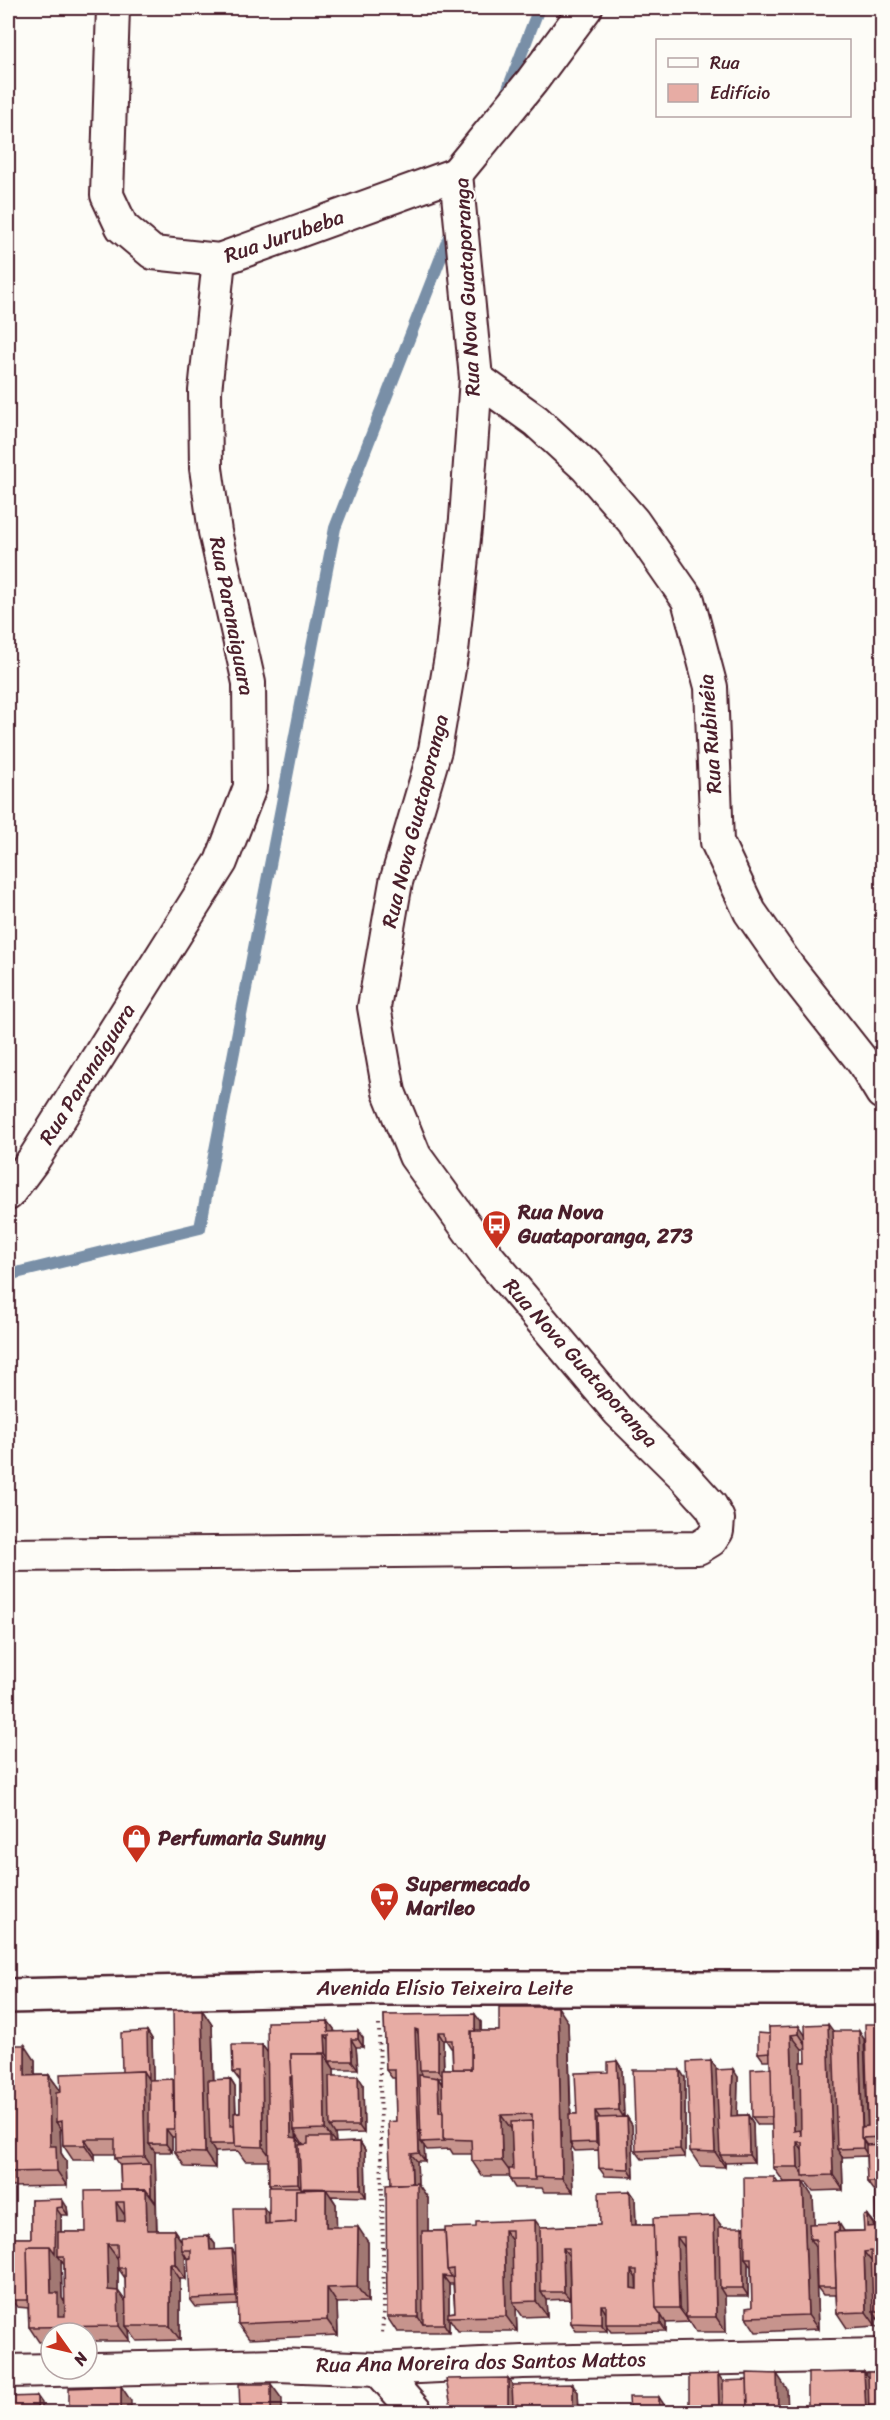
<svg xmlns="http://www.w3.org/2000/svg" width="890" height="2420" font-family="Sriracha,sans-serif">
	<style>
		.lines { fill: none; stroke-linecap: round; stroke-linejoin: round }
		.stream { stroke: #798fa7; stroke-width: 12 }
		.minor-casing { stroke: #4a1f2b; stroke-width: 36 }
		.secondary-casing { stroke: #4a1f2b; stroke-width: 38 }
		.path { stroke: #4a1f2b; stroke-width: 4; stroke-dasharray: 1.5 4.5; stroke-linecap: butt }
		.minor { stroke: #fdfcf7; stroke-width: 32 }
		.secondary { stroke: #fdfcf7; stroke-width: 33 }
		.wall { fill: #c7948d; stroke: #4a1f2b; stroke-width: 1.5; fill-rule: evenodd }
		.shaded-wall { fill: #a27873; stroke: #4a1f2b; stroke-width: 1.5 }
		.building { fill: #e7aca4; stroke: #4a1f2b; stroke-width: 1.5; fill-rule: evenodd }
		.labels { text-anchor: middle; stroke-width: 4.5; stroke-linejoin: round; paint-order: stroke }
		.street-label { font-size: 21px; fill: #4a1f2b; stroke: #fdfcf7 }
		.poi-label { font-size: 21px; font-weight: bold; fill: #4a1f2b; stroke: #fdfcf7; text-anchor: start }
	</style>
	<rect width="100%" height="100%" fill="#fdfcf7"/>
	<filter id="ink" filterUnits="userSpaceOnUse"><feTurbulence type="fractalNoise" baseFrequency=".0167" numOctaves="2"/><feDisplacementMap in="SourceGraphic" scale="12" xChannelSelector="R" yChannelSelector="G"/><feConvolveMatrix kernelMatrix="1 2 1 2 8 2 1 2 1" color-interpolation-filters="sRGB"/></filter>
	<g filter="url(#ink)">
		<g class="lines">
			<g class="stream">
				<polyline points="504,99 539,8"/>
				<polyline points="8,1275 200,1228 335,528 452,229"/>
			</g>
			<defs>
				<g id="minor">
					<polyline points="113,8 107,195 122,227 153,253 219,260 456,174"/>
					<polyline points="476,378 536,421 586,467 633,521 688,600 711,687 717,842 750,912 789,968 863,1062 882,1093"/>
					<polyline points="8,1194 34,1159 221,862 250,787 249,683 215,532 206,468 205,391 219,260"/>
					<polyline points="8,1555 698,1548 711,1540 717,1531 718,1519 711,1506 683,1475 618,1411 489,1258 415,1156 389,1092 374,1007 396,882 435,750 452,651 466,519 476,378 456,174 532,81 586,8"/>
					<polyline points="378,2369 416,2412"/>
					<polyline points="8,2371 278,2365 378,2369 523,2362 882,2355"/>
				</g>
				<polyline id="secondary" points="8,1996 378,1988 882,1988"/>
			</defs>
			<use href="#minor" class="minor-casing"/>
			<use href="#secondary" class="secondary-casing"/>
			<polyline class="path" points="379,2025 384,2309 382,2333"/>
			<use href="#minor" class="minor"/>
			<use href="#secondary" class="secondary"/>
		</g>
		<g class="wall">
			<path d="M202,2010l10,15 2,55 16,-1 5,8 1,25h4v-31l-7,-9 29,-27 5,7 61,-31 6,8v2l29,7v9h-7l2,22h-24l-5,-8 5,8v7l29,8 1,49 -29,1 1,9 24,-1 5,8 1,47 -35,-1 5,8v23l32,15v60l-31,1 1,32 -89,4 -11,-15v-19l-42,2 -6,-8 1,-41h-4l-2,-3 1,24h-6v61l-43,1 -8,-11 1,11h-43v-8h-36v9h-12l-10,-15 -1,-19 -11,-1 -6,-7v-25l-3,-1v-36h23v-38l36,7 1,8h-7v17h25l35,-42 -1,-25 -5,-7v-4h-20v6h-22l-10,-15 -1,-15 -2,-2 1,25 5,8 1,25 -59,1v-142l27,15v15h14l11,15v2l62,-20 25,-41 5,8 1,41h21zM296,2133l8,12h-2l-5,-7zM172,2137h3v15l10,15 30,1v-16l23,-1 7,10h23l1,23 2,3 -2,28 -33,40 -4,-6 -17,1v-6l-6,-8 -28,4 -7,-10h-17l-2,-78h17zM61,2260l3,5 1,38 -3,-5zM118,2268l7,10 1,24 -8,-11z"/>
			<path d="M384,2015l97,7v9h18l69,-9 3,92h6l40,-53 5,8 2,48h3l5,8 2,52 -29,-1 -6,-8v-18l-24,1 -4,-6 2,47h-29l-2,-4h-27l-5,-8v-4h-28l-10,-15v-7h-19l-3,-5 -23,1 -3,-4 1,15h-8l1,23 10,14v33l172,-6 30,-34 5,7 1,27h18l60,-9 8,11 23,3 29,-53 4,6 35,14 1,27 30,7h20l3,-16 9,11 -1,-36h-2l-6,-8 -1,-26 -24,1 1,33 -30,1 -7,-9h-22l-11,-15 -1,-42h-14l-6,-8 19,-49 -1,-8h-7l-5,-7 12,-19 -1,-7 36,8 28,-4 31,8 3,87h1l14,-102v301l-6,-9v10l-29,2 -10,-15 -1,-18h-13l-6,-8 -1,-40h-1l3,82 -62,3 -10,-15 6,-10 -1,-40 -3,-5v34h-23l1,36h-30l-6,-10 -24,1v8l-55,1 -5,-7 1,6h-31l-5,-8 -1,-67v43l-24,1 1,16 -24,1 -7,-10 1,24h-59l-9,-13v14h-52l-10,-15 4,-133 5,-63 -1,-43h-3l-6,-8zM443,2040h3l5,8h1l1,21h-9zM802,2049h4v13h-4zM437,2078h5v6l-4,-6zM449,2284h4l2,28 -6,1z"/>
			<polygon points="718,2070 738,2077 737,2115 748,2115 753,2123 754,2162 725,2163 725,2167 700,2166 690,2151"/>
			<polygon points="685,2078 685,2157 642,2159 636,2151"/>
			<polygon points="512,2385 578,2392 579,2412 452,2412"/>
		</g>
		<g class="shaded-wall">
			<polygon points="558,2007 568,2022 571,2143 570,2143 571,2145 573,2192 562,2178"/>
			<polygon points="202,2010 212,2025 215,2144 210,2144 215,2152 215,2168 205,2153"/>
			<polygon points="475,2014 481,2022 481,2078 476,2070"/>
			<polygon points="328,2021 334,2029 334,2039 328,2032"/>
			<polygon points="828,2024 839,2039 837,2149 842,2157 843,2190 833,2175"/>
			<polygon points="799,2026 809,2041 809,2049 799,2034"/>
			<polygon points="415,2029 421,2037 420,2070 422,2074 424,2142 421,2142 424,2146 425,2161 419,2153"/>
			<polygon points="147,2031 152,2039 155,2144 149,2144 155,2152 156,2203 151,2196 150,2164 145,2157 143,2071"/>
			<polygon points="358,2031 363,2038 363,2047 358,2039"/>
			<polygon points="859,2031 864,2039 868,2137 863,2138"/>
			<polygon points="438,2032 443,2040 444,2078 438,2070"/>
			<polygon points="325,2035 331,2042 331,2061 326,2053"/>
			<polygon points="791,2035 802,2049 804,2136 794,2131"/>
			<polygon points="351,2039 356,2047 358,2069 352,2061"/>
			<polygon points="25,2045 35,2060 35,2090 25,2076"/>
			<polygon points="262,2045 273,2060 274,2161 263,2147"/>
			<polygon points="324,2054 334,2069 335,2126 330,2126 335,2134 336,2144 325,2129"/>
			<polygon points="617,2061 622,2069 624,2118 619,2110"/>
			<polygon points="711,2061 722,2076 720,2155 725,2163 725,2167 715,2152"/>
			<polygon points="733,2069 738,2077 737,2123 731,2116"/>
			<polygon points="680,2070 685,2078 685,2157 680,2149"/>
			<polygon points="49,2075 60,2090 60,2121 56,2122 60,2128 61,2153 66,2161 67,2186 57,2171 50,2146"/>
			<polygon points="358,2076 363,2084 364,2133 359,2126"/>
			<polygon points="290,2077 296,2085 294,2130 296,2133 297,2145 291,2137"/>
			<polygon points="438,2078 443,2086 444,2120 439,2112"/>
			<polygon points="230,2079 235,2087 236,2134 230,2126"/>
			<polygon points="595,2111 600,2118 602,2150 596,2142"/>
			<polygon points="501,2115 512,2130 513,2176 502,2161"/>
			<polygon points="748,2115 753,2123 754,2162 749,2155"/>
			<polygon points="627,2117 632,2125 634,2177 629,2169"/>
			<polygon points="166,2129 172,2137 172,2152 166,2144"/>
			<polygon points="297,2138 302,2145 301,2188 298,2183"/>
			<polygon points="85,2139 95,2154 95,2160 85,2145"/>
			<polygon points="863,2140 868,2147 868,2156 863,2148"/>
			<polygon points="360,2142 365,2150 366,2197 361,2189"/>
			<polygon points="797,2142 808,2157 805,2176 798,2167"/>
			<polygon points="411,2154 417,2161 418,2184 428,2198 428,2324 423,2324 418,2317"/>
			<polygon points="803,2182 813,2197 815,2239 810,2239 815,2247 818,2329 808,2315"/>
			<polygon points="326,2189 336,2204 337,2242 326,2227"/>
			<polygon points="146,2190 156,2204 157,2245 147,2230"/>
			<polygon points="630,2191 635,2198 636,2233 631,2225"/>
			<polygon points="62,2199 67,2207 68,2215 62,2207"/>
			<polygon points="116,2202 126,2217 127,2236 117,2221"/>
			<polygon points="56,2208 61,2215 61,2256 58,2256 61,2260 62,2298 68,2308 66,2326 58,2316 51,2293 50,2246"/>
			<polygon points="264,2208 275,2223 265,2224"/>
			<polygon points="867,2215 877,2230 867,2227"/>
			<polygon points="714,2216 725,2231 720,2288 725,2296 726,2332 716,2317"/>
			<polygon points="535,2220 546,2235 541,2292 546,2300 547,2316 536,2301"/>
			<polygon points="839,2223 844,2231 841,2287"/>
			<polygon points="358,2227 368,2242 368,2302 357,2287"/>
			<polygon points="742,2227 748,2235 745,2258 748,2262 748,2296 743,2288"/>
			<polygon points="174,2230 184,2245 182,2250 185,2255 186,2279 175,2264"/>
			<polygon points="504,2230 515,2245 513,2302 516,2307 517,2331 506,2316"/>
			<polygon points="209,2236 215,2244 216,2258 210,2250"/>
			<polygon points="677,2237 688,2252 686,2317 690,2323 679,2308"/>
			<polygon points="107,2244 118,2259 118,2291 129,2306 126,2326 129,2330 130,2341 119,2326 108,2290"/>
			<polygon points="563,2248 569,2256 570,2299 564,2292"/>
			<polygon points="232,2249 237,2257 242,2305 236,2297"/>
			<polygon points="864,2252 875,2266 873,2311 876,2316 876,2326 866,2312"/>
			<polygon points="170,2264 180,2279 180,2340 170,2326"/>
			<polygon points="631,2270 636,2278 637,2296 631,2288"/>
			<polygon points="443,2276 449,2284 449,2317 448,2317 449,2318 449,2332 444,2324"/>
			<polygon points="327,2288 337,2303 338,2335 327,2320"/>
			<polygon points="601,2305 606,2313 607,2331 601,2324"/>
			<polygon points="661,2315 666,2323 666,2331 661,2324"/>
			<polygon points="864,2372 875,2387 876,2412 866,2412"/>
			<polygon points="718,2374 728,2389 729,2412 719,2412"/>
			<polygon points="777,2374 787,2389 788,2412 778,2412"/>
			<polygon points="508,2378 518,2393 513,2405 518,2412 508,2412"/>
			<polygon points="271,2384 282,2399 282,2412 271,2412"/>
			<polygon points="573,2384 578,2392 579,2412 573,2412"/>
			<polygon points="121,2386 131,2401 131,2412 121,2412"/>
			<polygon points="37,2396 42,2403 42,2412 37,2412"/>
			<polygon points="659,2397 669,2412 659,2412"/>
		</g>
		<g class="building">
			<polygon points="499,2007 558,2007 562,2178 534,2177 532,2114 501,2115 502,2161 472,2161 471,2140 443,2139 442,2069 471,2069 471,2031 499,2031"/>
			<polygon points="173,2010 202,2010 205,2153 175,2152"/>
			<polygon points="475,2014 475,2031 471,2031 471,2069 453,2069 452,2040 446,2040 445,2032 438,2032 438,2070 420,2070 418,2030 415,2029 419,2153 411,2154 412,2184 391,2184 388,2122 396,2121 395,2070 386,2070 384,2015"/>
			<polygon points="328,2021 328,2032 358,2031 358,2039 351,2039 352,2061 329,2061 329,2035 325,2035 326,2053 319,2053 319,2054 291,2054 292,2077 290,2077 291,2137 297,2138 298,2183 269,2184 267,2022"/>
			<polygon points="828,2024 833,2175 803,2176 802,2142 797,2142 798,2167 773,2167 769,2027 799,2026 799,2034 791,2035 794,2131 800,2130 801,2136 800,2062 806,2062 805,2025"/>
			<polygon points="865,2024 882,2024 882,2137 861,2138 861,2127 868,2126"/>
			<polygon points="147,2031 148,2079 143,2071 122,2072 121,2033"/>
			<polygon points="833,2031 859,2031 862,2127 861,2127 861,2138 863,2140 863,2148 837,2149"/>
			<polygon points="758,2033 770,2034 770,2052 758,2053"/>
			<polygon points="8,2045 25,2045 25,2076 49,2075 50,2146 56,2146 57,2171 8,2172"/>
			<polygon points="232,2045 262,2045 263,2147 235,2146 234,2113 240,2112 240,2072 233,2072"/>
			<polygon points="291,2054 324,2054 325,2129 294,2130"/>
			<polygon points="617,2061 619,2110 595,2111 596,2142 570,2143 569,2114 577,2114 575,2073 608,2072 608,2062"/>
			<polygon points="711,2061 715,2152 690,2151 687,2062"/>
			<polygon points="771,2068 772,2117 752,2117 751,2069"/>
			<polygon points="733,2069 731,2116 748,2115 749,2155 720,2155 716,2070"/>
			<polygon points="633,2070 680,2070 680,2149 636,2151"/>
			<polygon points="143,2071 145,2157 115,2158 115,2139 85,2139 85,2145 63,2145 62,2121 56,2122 56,2093 61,2092 60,2074"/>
			<polygon points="419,2075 438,2078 439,2112 443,2112 443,2139 445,2141 421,2142"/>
			<polygon points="329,2076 358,2076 359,2126 330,2126"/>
			<polygon points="173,2079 174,2129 166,2129 166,2144 149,2144 149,2080"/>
			<polygon points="230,2079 230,2126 234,2126 235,2144 210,2144 208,2080"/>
			<polygon points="627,2117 629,2169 599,2168 597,2118"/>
			<polygon points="532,2121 534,2177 536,2180 510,2180 509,2169 513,2169 511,2122"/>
			<polygon points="308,2137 330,2137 330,2143 360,2142 361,2189 301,2188 301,2190 296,2190 296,2222 269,2224 269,2187 301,2187 299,2145 308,2144"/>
			<polygon points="882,2144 882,2226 876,2226 875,2182 867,2182 866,2145"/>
			<polygon points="150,2164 151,2196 146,2190 121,2190 120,2165"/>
			<polygon points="744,2177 774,2177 774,2183 803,2182 808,2315 746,2317 746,2308 752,2307 751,2258 745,2258"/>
			<polygon points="417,2183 418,2317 387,2317 386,2185"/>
			<polygon points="326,2189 326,2227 358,2227 357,2287 327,2288 327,2320 238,2324 234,2208 264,2208 265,2224 296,2222 296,2190"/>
			<path d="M146,2190l1,40h27l1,34h-5v62h-44l-1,-58h-7l-1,-24h-10l1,46 10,1 1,35 -90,1 -2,-81h23l1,47h7v23h7l-1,-60h-6v-24h28l-1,-41zM116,2202h8l1,19h-8z"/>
			<path d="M630,2191l1,34h23l2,83 5,7v9h-55v-19h-5v19l-30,-1 -2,-75h-6l1,44h-23l-1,-65 60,-2 -1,-33zM631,2270h6v19l-6,-1z"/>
			<polygon points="62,2199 62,2207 56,2208 55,2253 50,2246 27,2246 28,2300 11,2300 11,2267 8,2267 8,2238 31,2238 31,2200"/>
			<polygon points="867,2215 867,2227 882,2226 882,2311 873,2311 871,2251 864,2252 866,2312 837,2313 834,2232 864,2231 863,2216"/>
			<polygon points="714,2216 716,2317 686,2317 684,2237 677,2237 679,2308 656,2308 653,2218"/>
			<polygon points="535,2220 536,2301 513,2302 512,2230 504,2230 506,2316 448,2317 448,2313 455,2312 453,2269 447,2270 445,2228 476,2227 476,2222"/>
			<polygon points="839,2223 839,2231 834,2232 836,2287 817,2287 816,2239 810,2239 809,2224"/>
			<polygon points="719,2227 742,2227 743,2288 720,2288"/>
			<polygon points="422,2231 445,2231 447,2270 452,2277 443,2276 444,2324 423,2324"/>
			<polygon points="209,2236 210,2250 232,2249 236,2297 190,2299 188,2259 191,2258 191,2250 182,2250 181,2237"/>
			<polygon points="864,2372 866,2412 808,2412 808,2373"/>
			<polygon points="868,2372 882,2372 882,2412 869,2412"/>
			<polygon points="747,2373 777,2374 778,2412 748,2412"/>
			<polygon points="718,2374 719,2412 689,2412 689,2375"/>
			<polygon points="508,2378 508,2412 452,2412 446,2379"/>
			<polygon points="747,2380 748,2412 723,2412 723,2381"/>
			<polygon points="239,2384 271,2384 271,2412 240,2412"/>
			<polygon points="573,2384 573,2412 519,2412 518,2405 513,2405 512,2385"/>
			<polygon points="121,2386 121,2412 69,2412 69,2388"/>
			<polygon points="37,2396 37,2412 8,2412 8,2397"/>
			<polygon points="629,2397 659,2397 659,2412 630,2412"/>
		</g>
	</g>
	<defs>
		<symbol id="bus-pin" viewBox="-11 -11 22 30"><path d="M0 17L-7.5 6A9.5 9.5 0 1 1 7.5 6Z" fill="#c8321e" stroke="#fdfcf7"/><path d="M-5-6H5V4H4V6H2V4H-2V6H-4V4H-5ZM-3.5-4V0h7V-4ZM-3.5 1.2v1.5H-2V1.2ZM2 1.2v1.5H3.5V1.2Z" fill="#fff"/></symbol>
		<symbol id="shop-pin" viewBox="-11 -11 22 30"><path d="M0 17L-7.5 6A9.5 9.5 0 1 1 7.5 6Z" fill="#c8321e" stroke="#fdfcf7"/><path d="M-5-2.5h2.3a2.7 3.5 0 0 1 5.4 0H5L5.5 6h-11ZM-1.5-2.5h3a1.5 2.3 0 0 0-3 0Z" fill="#fff"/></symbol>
		<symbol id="supermarket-pin" viewBox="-11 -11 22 30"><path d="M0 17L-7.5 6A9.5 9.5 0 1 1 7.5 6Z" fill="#c8321e" stroke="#fdfcf7"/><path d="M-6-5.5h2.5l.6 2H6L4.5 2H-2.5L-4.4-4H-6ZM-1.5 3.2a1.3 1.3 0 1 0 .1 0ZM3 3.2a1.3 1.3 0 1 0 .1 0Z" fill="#fff"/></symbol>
	</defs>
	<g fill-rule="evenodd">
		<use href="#bus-pin" x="480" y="1208" width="33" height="45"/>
		<use href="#shop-pin" x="120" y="1822" width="33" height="45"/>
		<use href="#supermarket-pin" x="368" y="1880" width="33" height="45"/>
	</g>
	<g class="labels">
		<g class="street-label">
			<text transform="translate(284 236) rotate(-19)" y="7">Rua Jurubeba</text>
			<text transform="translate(467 287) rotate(-93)" y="7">Rua Nova Guataporanga</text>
			<text transform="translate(232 616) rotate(79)" y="7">Rua Paranaiguara</text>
			<text transform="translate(710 734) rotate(-94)" y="7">Rua Rubinéia</text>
			<text transform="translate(415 821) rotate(-76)" y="7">Rua Nova Guataporanga</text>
			<text transform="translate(87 1074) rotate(-58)" y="7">Rua Paranaiguara</text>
			<text transform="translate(581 1363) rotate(48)" y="7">Rua Nova Guataporanga</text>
			<text x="445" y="1995">Avenida Elísio Teixeira Leite</text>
			<text transform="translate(481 2362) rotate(-1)" y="7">Rua Ana Moreira dos Santos Mattos</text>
		</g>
		<g class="poi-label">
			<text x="518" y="1219">Rua Nova<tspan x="518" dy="24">Guataporanga, 273</tspan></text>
			<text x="158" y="1845">Perfumaria Sunny</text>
			<text x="406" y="1891">Supermecado<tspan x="406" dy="24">Marileo</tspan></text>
		</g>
	</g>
	<rect width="890" height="2420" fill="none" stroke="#fdfcf7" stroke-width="30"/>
	<rect x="15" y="15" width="860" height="2390" fill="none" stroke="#4a1f2b" stroke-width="2" filter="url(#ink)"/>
	<rect x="656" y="39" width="195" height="78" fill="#fdfcf7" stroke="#b5a4a5" stroke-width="1.5"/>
	<rect x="668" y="58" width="30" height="9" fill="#fdfcf7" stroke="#b5a4a5" stroke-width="1.5"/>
	<text x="710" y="69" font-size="18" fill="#4a1f2b">Rua</text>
	<rect x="668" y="84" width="30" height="18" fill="#e7aca4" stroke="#b5a4a5" stroke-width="1.5"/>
	<text x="710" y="99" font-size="18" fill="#4a1f2b">Edifício</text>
	<g transform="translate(69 2351) rotate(124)"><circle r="28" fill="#fdfcf7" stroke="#b5a4a5" stroke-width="1.5"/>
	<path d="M0-4.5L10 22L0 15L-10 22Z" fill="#c8321e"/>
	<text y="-9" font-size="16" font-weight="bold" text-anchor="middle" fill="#4a1f2b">N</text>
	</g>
</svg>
